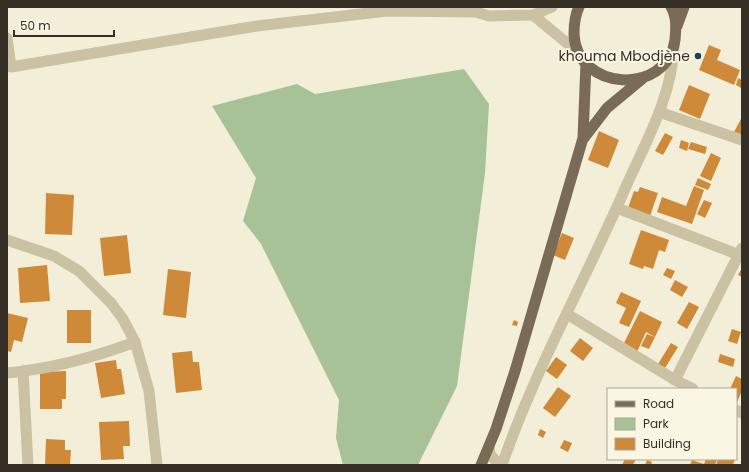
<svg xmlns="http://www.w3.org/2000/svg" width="749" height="472" font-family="Poppins,sans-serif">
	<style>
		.green { fill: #a7c296 }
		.building { fill: #ce8939 }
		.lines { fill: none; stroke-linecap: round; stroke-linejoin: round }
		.minor { stroke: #cbc1a3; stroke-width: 11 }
		.tertiary { stroke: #cbc1a3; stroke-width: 11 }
		.primary { stroke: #796b55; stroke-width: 11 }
		.poi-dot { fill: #18425a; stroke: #faf6e4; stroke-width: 1.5 }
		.labels { text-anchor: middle; stroke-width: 4; stroke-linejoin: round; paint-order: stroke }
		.poi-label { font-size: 14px; fill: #362f25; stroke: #faf6e4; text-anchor: end }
	</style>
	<rect width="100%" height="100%" fill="#f3eed7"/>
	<polygon class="green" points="464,69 489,104 485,173 457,386 418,465 343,465 336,438 339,400 261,244 243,221 256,178 212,106 297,84 315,94"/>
	<g class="building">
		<polygon points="709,45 721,50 717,60 740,70 734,85 699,70"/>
		<polygon points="738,78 742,80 741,88 736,85"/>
		<polygon points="689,85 710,94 700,119 679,110"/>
		<polygon points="742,117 742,136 734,132"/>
		<polygon points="599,131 619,140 608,168 588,160"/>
		<polygon points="665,133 673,137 663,155 655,151"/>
		<polygon points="681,140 689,143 687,151 679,148"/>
		<polygon points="691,142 707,147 705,154 688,149"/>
		<polygon points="711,153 721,158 711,181 700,176"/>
		<polygon points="698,178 711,184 708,190 695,185"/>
		<polygon points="694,186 704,190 692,224 657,212 662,197 686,206"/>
		<polygon points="640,187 658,193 650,216 628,208 634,191 638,192"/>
		<polygon points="46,193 74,195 72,235 45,234"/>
		<polygon points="704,200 712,203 705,218 697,214"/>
		<polygon points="641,230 669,240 665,252 659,250 653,269 644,266 643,269 629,264"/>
		<polygon points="562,233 574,238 565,260 553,255"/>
		<polygon points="127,235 131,273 104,276 100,238"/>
		<polygon points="47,265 50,301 20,303 18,268"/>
		<polygon points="667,268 675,271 671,279 663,275"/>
		<polygon points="742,268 742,277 738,275"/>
		<polygon points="168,269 191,272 186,318 163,315"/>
		<polygon points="675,280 688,287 682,297 670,290"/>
		<polygon points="621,292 641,301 629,327 619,323 626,308 616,303"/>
		<polygon points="689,302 699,307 687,329 677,323"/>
		<rect x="67" y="310" width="24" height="33"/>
		<polygon points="640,311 662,322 655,337 646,332 637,352 623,345"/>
		<polygon points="7,313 28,318 22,342 14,340 11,352 7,351"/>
		<polygon points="514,320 518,322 517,326 512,325"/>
		<polygon points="732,329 741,332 737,344 728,341"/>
		<polygon points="647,334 655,337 649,349 641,346"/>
		<polygon points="580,338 593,348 583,361 570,351"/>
		<polygon points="671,343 678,347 665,368 658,364"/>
		<polygon points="192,351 193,362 199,362 202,390 176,393 172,353"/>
		<polygon points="720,354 735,359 733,367 718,362"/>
		<polygon points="556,357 567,365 557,379 546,371"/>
		<polygon points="116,360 117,369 121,369 125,394 101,398 95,363"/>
		<polygon points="66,371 66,399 62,399 62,409 40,409 40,372"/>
		<polygon points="736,376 742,379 742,391 736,404 736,389 730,389"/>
		<polygon points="558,387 571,396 555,417 543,408"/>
		<polygon points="129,421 130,446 123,446 124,459 101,460 99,422"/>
		<polygon points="540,429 546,432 543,438 538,435"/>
		<polygon points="46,439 65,440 65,450 71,450 70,465 45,465"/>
		<polygon points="564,440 572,443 568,452 560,448"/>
		<polygon points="625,459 636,459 633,465 622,465"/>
		<polygon points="706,459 717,459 715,465 690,465 692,460 704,464"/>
		<polygon points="718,459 735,459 733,465 716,465"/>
		<polygon points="647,460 652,462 651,465 645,465"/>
	</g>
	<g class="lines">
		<g class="minor">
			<polyline points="659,112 742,140"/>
			<polyline points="617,208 742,256"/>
			<polyline points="7,240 54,256 79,271 111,303 123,319 135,342 149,391 157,465"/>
			<polyline points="567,314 675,380 693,389"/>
			<polyline points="23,371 28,465"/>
			<path d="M7,373c43,-4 88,-16 128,-31"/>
			<polyline points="675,380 742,248"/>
			<polyline points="736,410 742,413"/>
			<polyline points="489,447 490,454 499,465"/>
			<path d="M502,465c34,-98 85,-188 126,-283 20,-44 44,-87 46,-136"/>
		</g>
		<g class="tertiary">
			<polyline points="533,15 579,53"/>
			<polyline points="7,38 11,67 257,26 387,11 476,12 489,16 533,15 552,7"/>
		</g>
		<g class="primary">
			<path d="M579,7c-4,8 -5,18 -5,27 2,57 93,63 101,6 1,-11 2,-23 -4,-33"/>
			<polyline points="677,26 684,7"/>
			<polyline points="584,138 607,108 642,79"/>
			<polyline points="481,465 496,429 515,371 583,138 586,63"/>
		</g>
	</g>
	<circle class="poi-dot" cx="698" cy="56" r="4"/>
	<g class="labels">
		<g class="poi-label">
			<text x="690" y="61">khouma Mbodjène</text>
		</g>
	</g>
	<rect width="749" height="472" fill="none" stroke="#362f25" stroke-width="16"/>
	<rect x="607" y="388" width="130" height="72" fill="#faf6e4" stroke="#aca698"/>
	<rect x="615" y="401" width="20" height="6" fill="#796b55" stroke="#aca698"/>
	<text x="643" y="408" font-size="12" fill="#362f25">Road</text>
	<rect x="615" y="418" width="20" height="12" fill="#a7c296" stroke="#aca698"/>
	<text x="643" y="428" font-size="12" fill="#362f25">Park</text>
	<rect x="615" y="438" width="20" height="12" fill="#ce8939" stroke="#aca698"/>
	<text x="643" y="448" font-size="12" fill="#362f25">Building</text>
	<path d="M14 30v6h100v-6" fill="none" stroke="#362f25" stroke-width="2"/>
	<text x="20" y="30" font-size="12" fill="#362f25" stroke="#faf6e4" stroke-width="3" paint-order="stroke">50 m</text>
</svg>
